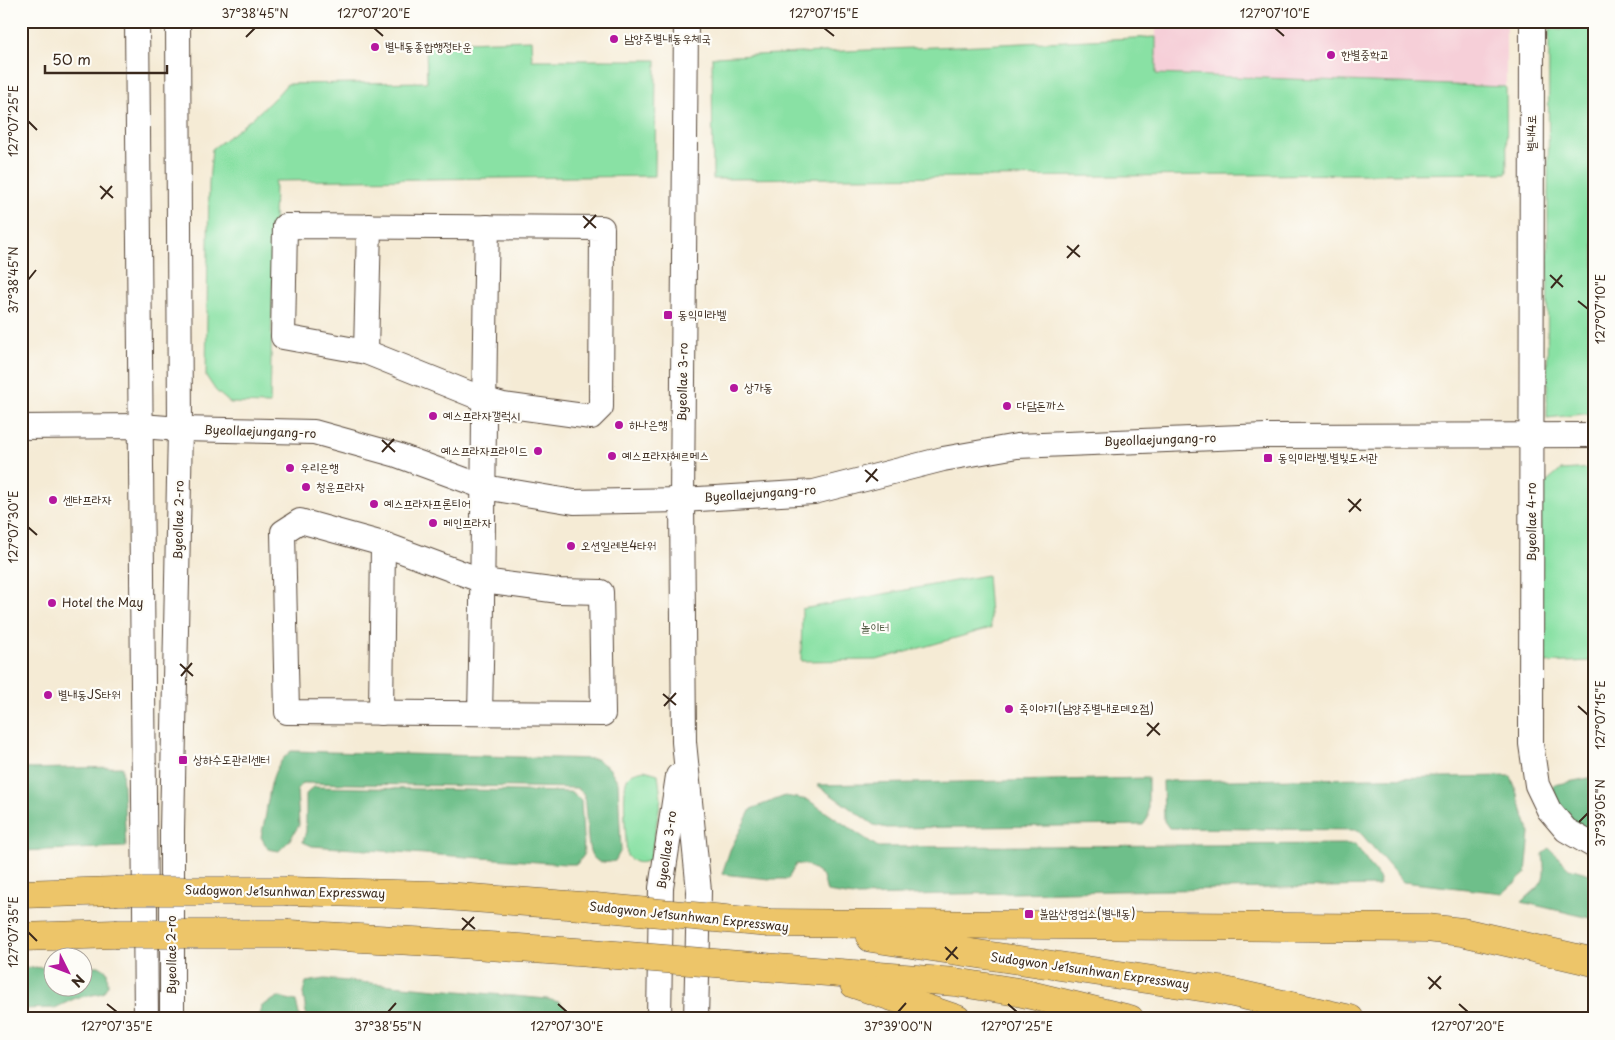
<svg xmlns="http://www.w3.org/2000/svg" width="1615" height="1040" font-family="'Playpen Sans','Poor Story',sans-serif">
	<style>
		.built { fill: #f6cfd8 }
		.green { fill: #89e1a4; stroke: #628661 }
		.forest { fill: #6ebf8a; stroke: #547454 }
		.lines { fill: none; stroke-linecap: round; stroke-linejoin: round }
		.minor-casing { stroke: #574739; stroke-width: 26 }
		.highway-casing { stroke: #574739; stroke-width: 29 }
		.minor { stroke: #fff; stroke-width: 24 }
		.highway { stroke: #edc569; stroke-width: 28 }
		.highway-bridge-casing { stroke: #574739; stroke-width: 29; stroke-linecap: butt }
		.highway-bridge { stroke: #edc569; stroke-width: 28 }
		.ticks { fill: none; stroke: #3b2a1e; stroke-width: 2 }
		.poi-dot { fill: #b5179e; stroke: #fdfcf7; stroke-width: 2 }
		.labels { text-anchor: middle; stroke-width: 4.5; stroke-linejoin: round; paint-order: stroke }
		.poi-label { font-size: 12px; fill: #3b2a1e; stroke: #fdfcf7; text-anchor: start }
		.street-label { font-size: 12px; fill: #3b2a1e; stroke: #fdfcf7 }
		.park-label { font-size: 12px; fill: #4e5840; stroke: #fdfcf7 }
		.neatline { fill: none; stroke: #3b2a1e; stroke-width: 2 }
		.ticks-label { font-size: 12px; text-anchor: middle; fill: #3b2a1e }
	</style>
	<rect width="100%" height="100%" fill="#fdfcf7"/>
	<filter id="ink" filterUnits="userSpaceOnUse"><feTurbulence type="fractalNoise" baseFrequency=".02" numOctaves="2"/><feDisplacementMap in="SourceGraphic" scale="10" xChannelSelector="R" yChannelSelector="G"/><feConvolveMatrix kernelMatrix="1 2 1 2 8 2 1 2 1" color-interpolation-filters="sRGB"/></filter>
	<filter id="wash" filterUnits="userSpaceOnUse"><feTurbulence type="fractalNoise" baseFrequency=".0096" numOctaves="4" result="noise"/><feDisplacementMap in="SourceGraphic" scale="20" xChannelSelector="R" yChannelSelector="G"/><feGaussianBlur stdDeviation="1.12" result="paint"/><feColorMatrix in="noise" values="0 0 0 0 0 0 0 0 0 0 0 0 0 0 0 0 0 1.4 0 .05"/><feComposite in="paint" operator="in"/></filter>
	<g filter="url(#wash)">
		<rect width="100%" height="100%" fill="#f5ebd5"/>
		<polygon class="built" points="1156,21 1506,21 1506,87 1156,74"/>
		<g class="green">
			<polygon points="1549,29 1594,29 1594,413 1547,418"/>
			<polygon points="1156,37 1156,74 1506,87 1507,173 713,179 712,57"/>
			<path d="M531,40l1,20h124l-1,116 -380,5 -5,223 -40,-1 -14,-12 -10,-15 3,-194 3,-33c27,-20 53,-39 75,-65l140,-2 -1,-39z"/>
			<polygon points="1594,468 1594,661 1541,663 1540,488 1561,470"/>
			<polygon points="987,575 991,628 877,660 801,661 802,609"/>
			<path d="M644,770l14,4 3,25 -11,61c-10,4 -15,4 -23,-4 -1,-14 -5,-68 0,-77 3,-7 11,-7 17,-9z"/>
		</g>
		<g class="forest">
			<path d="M291,751l305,8 13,9 9,14 3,68 -6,11c-28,7 -26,-14 -28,-35 -1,-10 -2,-21 -3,-32l-7,-6 -274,-5 -6,7 2,35 -10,16 -10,10 -11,-2 -7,-12c2,-10 5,-20 6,-31 4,-22 5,-39 24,-55z"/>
			<polygon points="122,767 126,847 21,851 21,769"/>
			<polygon points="1511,776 1530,833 1526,873 1503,893 1403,882 1358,830 1169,828 1164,821 1163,781"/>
			<polygon points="1594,777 1594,840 1561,819 1553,785"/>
			<polygon points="1148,778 1148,818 1143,825 887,828 874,825 817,785"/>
			<polygon points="314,787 570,792 581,800 584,855 577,864 566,864 312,846 303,842 306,831 306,794"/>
			<polygon points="785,796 808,800 878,847 1355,844 1380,879 1379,886 854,896 827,892 823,876 807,865 796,864 788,879 770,879 722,874 730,850 751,809"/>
			<path d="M1549,848l20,20 25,7v44l-72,-17c22,-21 24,-17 21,-48z"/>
			<polygon points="83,966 99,966 107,971 108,985 103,993 76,998 55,1008 21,1009 21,968 52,967 52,988 82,988"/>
			<polygon points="325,979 547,999 559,1002 568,1010 564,1019 307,1019 303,993 306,982"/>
			<polygon points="278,997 296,1001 300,1019 257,1019 262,1006"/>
		</g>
	</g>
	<g filter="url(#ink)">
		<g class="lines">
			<defs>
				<g id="minor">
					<polyline points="137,21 146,1019"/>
					<polyline points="686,21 682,500 684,742 699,891 696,1019"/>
					<polyline points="1532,21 1531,744 1537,785 1549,810 1566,830 1594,846"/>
					<polygon points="285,226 602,228 601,407 591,417 503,405 483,399 366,352 283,337"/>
					<polyline points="366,352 369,226"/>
					<polyline points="21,427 141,426 180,429 314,432 397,455 484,487 574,502 682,500 814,492 943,459 1017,446 1266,436 1594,435"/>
					<polygon points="300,521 383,544 483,581 559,591 601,592 603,714 287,712 283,532"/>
					<polyline points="381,713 383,544"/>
					<path d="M480,713c4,-162 3,-324 7,-486"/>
					<polyline points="172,1019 172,831 180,429 178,21"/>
					<polyline points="659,1019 661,888 678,776"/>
				</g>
				<g id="highway">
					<polyline points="288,891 432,895 595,907"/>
					<polyline points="21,894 115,891"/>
					<polyline points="769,923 1427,928 1462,932 1594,962"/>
					<polyline points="289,934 431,942 591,953"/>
					<polyline points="21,937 115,934"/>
					<polyline points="871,938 1220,990 1350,1019"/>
					<polyline points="764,967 955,982 1018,992 1130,1019"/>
					<polyline points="854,984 957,1019"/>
				</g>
			</defs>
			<use href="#minor" class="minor-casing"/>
			<use href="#highway" class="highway-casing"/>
			<use href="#minor" class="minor"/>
			<use href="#highway" class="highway"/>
			<defs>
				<g id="highway-bridge">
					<polyline points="115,891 288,891"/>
					<polyline points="595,907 769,923"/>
					<polyline points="115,934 289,934"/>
					<polyline points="591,953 764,967"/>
				</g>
			</defs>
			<use href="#highway-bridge" class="highway-bridge-casing"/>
			<use href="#highway-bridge" class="highway-bridge"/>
		</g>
	</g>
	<path class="ticks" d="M374,28l9,8M824,28l10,8M1275,28l9,8M246,37l9,-9M28,121l9,9M100,186l13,12M101,199l11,-13M583,216l13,12M584,228l12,-13M1067,246l13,11M1067,258l12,-13M1550,275l13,12M28,280l8,-10M1551,288l11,-13M1578,301l10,8M382,440l13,12M382,452l12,-13M865,470l13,11M866,482l11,-13M1348,499l13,12M1349,512l12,-13M28,527l9,8M180,664l13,12M181,676l11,-13M663,694l13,11M664,706l12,-13M1578,706l10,9M1147,723l13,12M1147,736l12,-13M1579,822l9,-9M462,918l13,11M462,930l12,-13M28,932l9,9M945,947l13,12M946,960l11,-13M1428,977l13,12M1429,989l12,-13M107,1004l10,8M558,1004l9,8M1008,1004l9,8M1459,1004l9,8M388,1012l8,-9M898,1012l8,-9"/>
	<g class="poi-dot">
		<circle cx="614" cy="39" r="5"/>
		<circle cx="375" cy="47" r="5"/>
		<circle cx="1331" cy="55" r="5"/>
		<rect x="663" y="310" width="10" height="10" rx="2.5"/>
		<circle cx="734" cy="388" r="5"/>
		<circle cx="1007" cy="406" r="5"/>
		<circle cx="433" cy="416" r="5"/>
		<circle cx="619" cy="425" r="5"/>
		<circle cx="538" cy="451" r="5"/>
		<circle cx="612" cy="456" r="5"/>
		<rect x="1263" y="453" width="10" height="10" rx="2.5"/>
		<circle cx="290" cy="468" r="5"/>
		<circle cx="306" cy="487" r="5"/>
		<circle cx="53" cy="500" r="5"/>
		<circle cx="374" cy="504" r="5"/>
		<circle cx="433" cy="523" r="5"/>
		<circle cx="571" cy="546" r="5"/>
		<circle cx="52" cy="603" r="5"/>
		<circle cx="48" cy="695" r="5"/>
		<circle cx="1009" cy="709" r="5"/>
		<rect x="178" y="755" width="10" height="10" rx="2.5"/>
		<rect x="1024" y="909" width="10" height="10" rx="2.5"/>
	</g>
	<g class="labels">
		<g class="poi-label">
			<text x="624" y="43">남양주별내동우체국</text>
			<text x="385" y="51">별내동종합행정타운</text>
			<text x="1341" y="59">한별중학교</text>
			<text x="678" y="319">동익미라벨</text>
			<text x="744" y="392">상가동</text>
			<text x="1017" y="410">다담돈까스</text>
			<text x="443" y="420">예스프라자갤럭시</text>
			<text x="629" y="429">하나은행</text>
			<text x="528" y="455" text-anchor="end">예스프라자프라이드</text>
			<text x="622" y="460">예스프라자헤르메스</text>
			<text x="1278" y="462">동익미라벨.별빛도서관</text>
			<text x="300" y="472">우리은행</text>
			<text x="316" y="491">청운프라자</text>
			<text x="63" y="504">센타프라자</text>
			<text x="384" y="508">예스프라자프론티어</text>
			<text x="443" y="527">메인프라자</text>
			<text x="581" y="550">오션일레븐4타워</text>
			<text x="62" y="607">Hotel the May</text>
			<text x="58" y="699">별내동JS타워</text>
			<text x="1019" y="713">죽이야기(남양주별내로데오점)</text>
			<text x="193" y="764">상하수도관리센터</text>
			<text x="1039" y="918">불암산영업소(별내동)</text>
		</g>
		<g class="street-label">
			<text transform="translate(1532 133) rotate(-90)" y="4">별내4로</text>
			<text transform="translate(683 382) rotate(-89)" y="4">Byeollae 3-ro</text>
			<text transform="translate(260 432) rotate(2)" y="4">Byeollaejungang-ro</text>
			<text transform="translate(1160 440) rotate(-2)" y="4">Byeollaejungang-ro</text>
			<text transform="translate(760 494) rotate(-4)" y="4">Byeollaejungang-ro</text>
			<text transform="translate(179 520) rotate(-89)" y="4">Byeollae 2-ro</text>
			<text transform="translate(1532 522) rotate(-90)" y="4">Byeollae 4-ro</text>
			<text transform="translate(667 850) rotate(-82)" y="4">Byeollae 3-ro</text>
			<text transform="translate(285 892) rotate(1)" y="4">Sudogwon Je1sunhwan Expressway</text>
			<text transform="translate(689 917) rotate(6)" y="4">Sudogwon Je1sunhwan Expressway</text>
			<text transform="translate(172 955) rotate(-90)" y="4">Byeollae 2-ro</text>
			<text transform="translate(1090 971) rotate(8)" y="4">Sudogwon Je1sunhwan Expressway</text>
		</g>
		<g class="park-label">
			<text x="875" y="632">놀이터</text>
		</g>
	</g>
	<rect width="1615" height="1040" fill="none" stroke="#fdfcf7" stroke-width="55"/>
	<g transform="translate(68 972) rotate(132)"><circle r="24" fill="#fdfcf7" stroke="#afa8a0"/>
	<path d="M0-4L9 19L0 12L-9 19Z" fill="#b5179e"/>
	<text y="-8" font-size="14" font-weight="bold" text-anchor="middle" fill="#3b2a1e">N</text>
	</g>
	<path d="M45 65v8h122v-8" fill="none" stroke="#3b2a1e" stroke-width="2.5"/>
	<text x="52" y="65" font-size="15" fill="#3b2a1e" stroke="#fdfcf7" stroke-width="4" paint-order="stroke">50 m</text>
	<rect x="28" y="28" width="1560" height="984" class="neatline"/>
	<g class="ticks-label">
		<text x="255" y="18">37°38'45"N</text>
		<text x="374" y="18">127°07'20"E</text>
		<text x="824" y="18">127°07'15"E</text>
		<text x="1275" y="18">127°07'10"E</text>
		<text transform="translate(14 121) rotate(-90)" y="4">127°07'25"E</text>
		<text transform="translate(14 280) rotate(-90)" y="4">37°38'45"N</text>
		<text transform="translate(1601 309) rotate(-90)" y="4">127°07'10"E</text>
		<text transform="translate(14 527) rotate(-90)" y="4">127°07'30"E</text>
		<text transform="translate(1601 715) rotate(-90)" y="4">127°07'15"E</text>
		<text transform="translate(1601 813) rotate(-90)" y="4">37°39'05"N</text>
		<text transform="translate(14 932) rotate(-90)" y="4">127°07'35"E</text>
		<text x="117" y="1031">127°07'35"E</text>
		<text x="388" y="1031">37°38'55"N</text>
		<text x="567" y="1031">127°07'30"E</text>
		<text x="898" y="1031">37°39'00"N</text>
		<text x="1017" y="1031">127°07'25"E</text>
		<text x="1468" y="1031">127°07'20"E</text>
	</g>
</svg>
